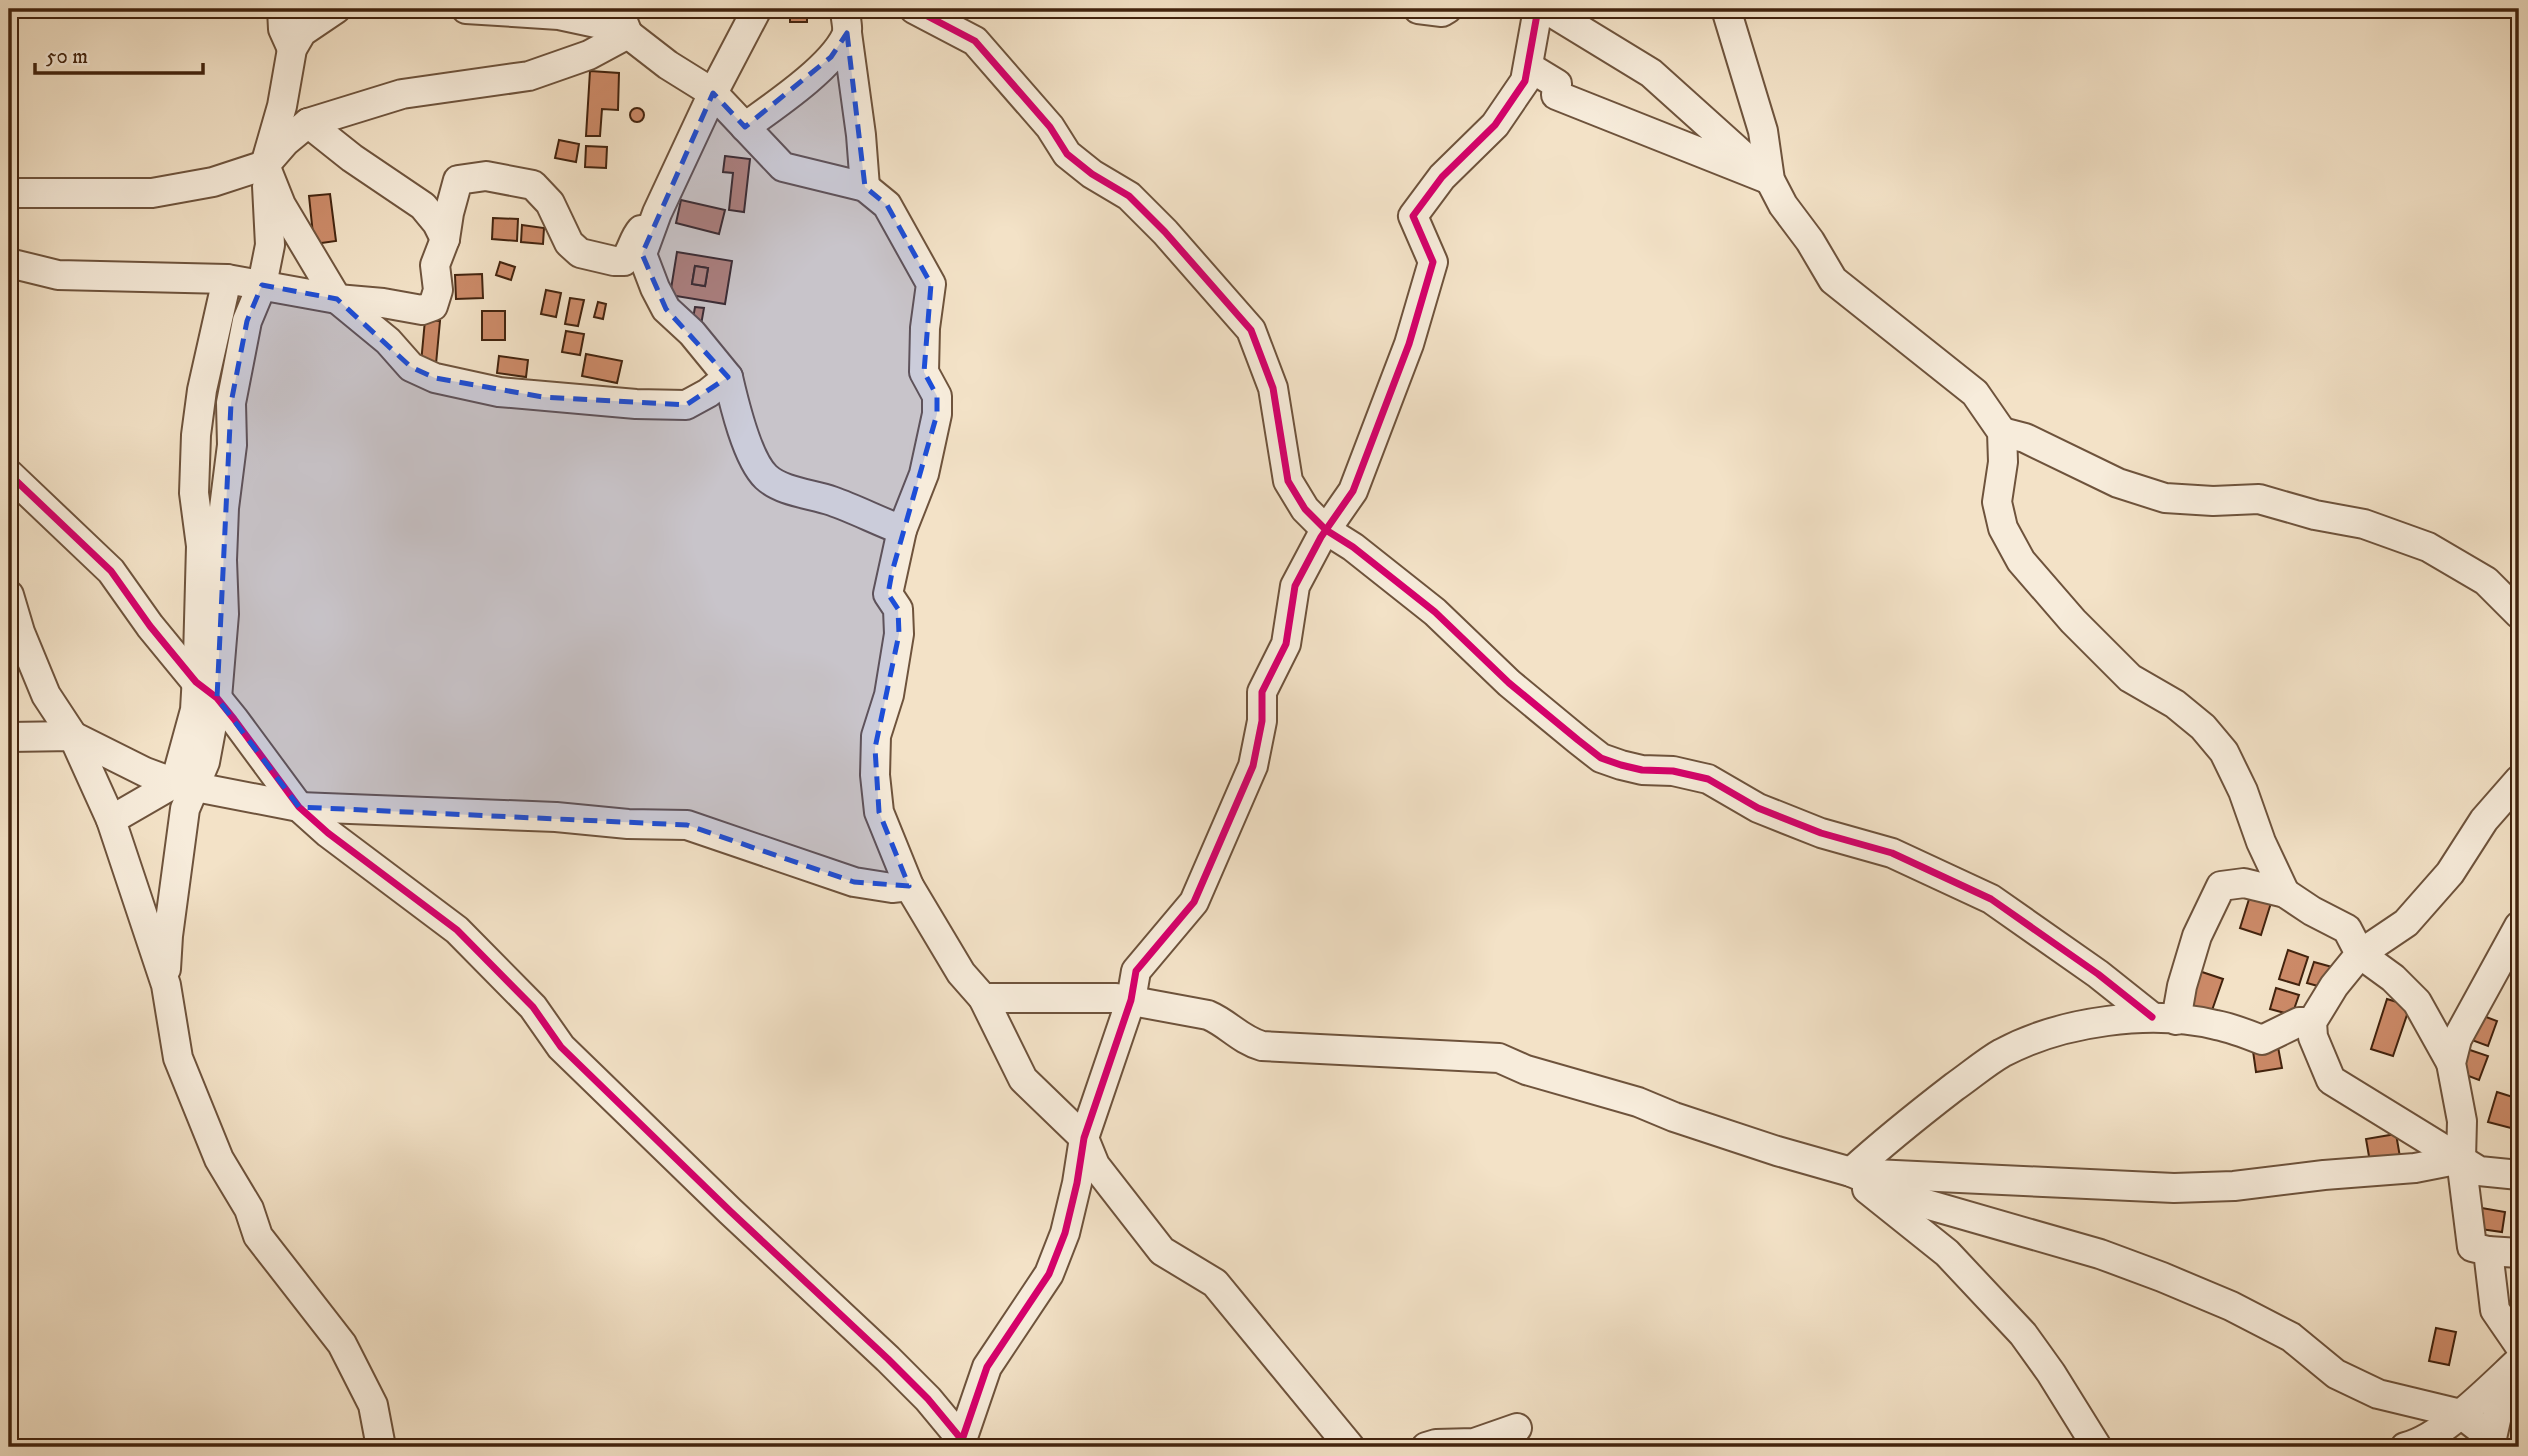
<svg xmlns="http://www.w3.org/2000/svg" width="2528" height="1456" font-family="'IM FELL DW Pica',serif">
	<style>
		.building { fill: #cc8a68; stroke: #42230e; stroke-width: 2; fill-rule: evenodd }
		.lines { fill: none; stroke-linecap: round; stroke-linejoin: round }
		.minor-casing { stroke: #6e533c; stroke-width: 32 }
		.minor { stroke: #f7ecdb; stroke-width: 28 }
		.cycleway-casing { stroke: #f7ecdb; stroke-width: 11 }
		.cycleway { stroke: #d6006c; stroke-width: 7 }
		.marked { fill: #1d4ed8; fill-opacity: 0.2; stroke: #1d4ed8; stroke-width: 5; stroke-dasharray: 14 9; stroke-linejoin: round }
	</style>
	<rect width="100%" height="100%" fill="#f3e2c7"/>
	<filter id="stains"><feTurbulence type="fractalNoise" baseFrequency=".00286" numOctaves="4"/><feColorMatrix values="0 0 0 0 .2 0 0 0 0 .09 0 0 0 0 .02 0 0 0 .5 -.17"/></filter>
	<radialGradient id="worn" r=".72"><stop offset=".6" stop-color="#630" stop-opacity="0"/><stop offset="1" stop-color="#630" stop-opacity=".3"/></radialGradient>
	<g class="building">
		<rect x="790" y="9" width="17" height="13"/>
		<polygon points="590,71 619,73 618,110 602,109 600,136 586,136"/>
		<circle cx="637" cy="115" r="7"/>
		<polygon points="559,140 579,144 576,162 555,158"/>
		<polygon points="586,146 607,147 606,168 585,167"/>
		<polygon points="725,156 750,159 744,212 729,210 733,173 723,172"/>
		<polygon points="330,194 336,241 314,244 309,196"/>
		<polygon points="681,200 725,210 719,234 676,223"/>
		<polygon points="493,218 518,219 517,241 492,239"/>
		<polygon points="522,225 544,228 543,244 521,242"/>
		<path d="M677,252l55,9 -7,43 -55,-9zM695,266l13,2 -3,18 -13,-2z"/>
		<polygon points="500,262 515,267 511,280 496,275"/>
		<polygon points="695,266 708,268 705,286 692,284"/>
		<polygon points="482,274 483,298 456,299 455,275"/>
		<polygon points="546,290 561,293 556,317 541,314"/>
		<polygon points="570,298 584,300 578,326 565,324"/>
		<polygon points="598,302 606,304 603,319 594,317"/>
		<polygon points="695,307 704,308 701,325 692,324"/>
		<rect x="482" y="311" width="23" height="29"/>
		<polygon points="425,320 440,321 436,364 421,363"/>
		<polygon points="566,331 584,334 580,355 562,352"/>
		<polygon points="586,354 622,361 617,383 582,376"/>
		<polygon points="499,356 528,360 526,377 497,373"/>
		<polygon points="2250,896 2271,903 2261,935 2240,928"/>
		<polygon points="2288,950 2308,957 2299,985 2279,979"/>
		<polygon points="2314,962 2332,967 2325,988 2307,983"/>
		<polygon points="2199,971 2223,979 2210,1016 2187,1008"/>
		<polygon points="2276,988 2299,995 2292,1015 2270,1009"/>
		<polygon points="2387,999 2410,1006 2393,1056 2371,1049"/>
		<polygon points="2478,1014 2497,1021 2488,1046 2469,1039"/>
		<polygon points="2278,1047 2282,1068 2256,1072 2253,1051"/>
		<polygon points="2467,1049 2488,1056 2479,1080 2458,1072"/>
		<polygon points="2497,1092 2519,1099 2511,1128 2488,1122"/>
		<polygon points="2396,1134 2400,1157 2370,1162 2366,1139"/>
		<polygon points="2476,1207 2505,1212 2502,1232 2473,1228"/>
		<polygon points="2436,1328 2456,1332 2449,1365 2429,1361"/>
	</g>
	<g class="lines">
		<defs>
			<g id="minor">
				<polyline points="282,9 283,29 292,49"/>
				<polyline points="336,9 302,32 292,49 282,106 265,165 281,205 337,299 388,341 411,367 435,378 499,392 636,404 686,405 708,393 728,377 692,333 666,309 655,288 642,254 657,213 713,93 668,65 628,34 601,24 559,15 466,9"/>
				<polyline points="914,9 975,41 1050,127 1067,154 1092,174 1129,196 1165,232 1251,330 1273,388 1288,481 1305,509 1326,530 1353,547 1435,612 1509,683 1578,740 1601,758 1621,765 1642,770 1673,771 1708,779 1758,808 1821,833 1892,853 1991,899 2098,974 2152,1017"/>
				<polyline points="1418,9 1442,12 1447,9"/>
				<polyline points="1726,9 1763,131 1770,180 1783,205 1810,241 1833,280 1975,393 2002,432 2003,462 1997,502 2003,528 2021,561 2073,621 2130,678 2175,704 2203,727 2224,752 2243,791 2261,842 2285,893"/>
				<polyline points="847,33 861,135 865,187"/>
				<polyline points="1529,67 1557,84 1556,95 1770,180 1651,73 1556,15 1551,9"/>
				<polyline points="308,123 352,158 423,206 437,223 445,239"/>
				<path d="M745,127c29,-21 86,-59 101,-91 3,-7 -1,-19 -1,-27"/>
				<polyline points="9,193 152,193 213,182 265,165 285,142 308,123 402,94 529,76 589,55 628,34 618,9"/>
				<path d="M9,263l49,12 169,4 110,20 46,4 39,7 11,-4 5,-16 -3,-25 10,-26 4,-26 9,-33 28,-4 47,9 17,18 19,40 11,10 34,8h10c8,-10 9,-22 17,-31"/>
				<polyline points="227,279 202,390 196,435 194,493 201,546 198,658 195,710 175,783 111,820 166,985 178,1058 219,1159 249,1209 258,1236 342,1344 373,1405 381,1447"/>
				<path d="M728,377c6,26 19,82 38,100 16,15 46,17 66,24 23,8 46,20 70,29l22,-56 13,-60v-18l-13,-24 1,-44 6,-44 -44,-79 -22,-18 -82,-20 -70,-74 44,-84"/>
				<polyline points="2002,432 2025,438 2118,483 2165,498 2213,501 2259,499 2315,515 2364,524 2428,547 2486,581 2519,614"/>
				<polyline points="9,474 111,571 150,626 196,682 217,698 234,719 299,807 328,833 457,930 533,1007 561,1047 730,1211 888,1359 928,1399 962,1440 987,1367 1049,1274 1065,1233 1077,1183 1084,1138 1131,1000 1136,971 1194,902 1253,766 1262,721 1262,692 1286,644 1295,586 1321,537 1353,491 1409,344 1433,262 1413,216 1442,177 1495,125 1525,81 1538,9"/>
				<polyline points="902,530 888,594 898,609 899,634 889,695 876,736 875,775 879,812 909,886 961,973 983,998 1023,1079 1084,1138 1095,1165 1162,1251 1215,1283 1350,1447"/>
				<polyline points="9,595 20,632 46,695 73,736 111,820"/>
				<polyline points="9,737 73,736 145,772 175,783 299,807 556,817 628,824 687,825 854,882 892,888 909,886"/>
				<polyline points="2519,926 2457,1039 2451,1063 2462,1121 2461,1159 2472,1247 2488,1251 2495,1310 2519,1345"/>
				<polyline points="166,969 168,936 185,809 205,762 217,698 224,614 222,560 224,508 232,445 231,403 247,321 262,285 270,245 267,186"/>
				<path d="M983,998h133l92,17c21,9 31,24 54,31l237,12 27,12 112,32 36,15 103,34 74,21 75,32 174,50 62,23 69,29 60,31 45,37 42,20 83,20 31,24 -1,9"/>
				<polyline points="2176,1020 2182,986 2197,936 2221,886 2244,883 2285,893 2312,911 2347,929 2360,954 2334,986 2312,1022 2313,1037 2331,1080 2479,1171 2519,1175"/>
				<polyline points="2451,1063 2417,1002 2393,978 2360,954 2406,923 2450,873 2484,820 2519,780"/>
				<path d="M1851,1172c33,-30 68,-58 103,-85 16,-11 32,-25 48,-34 60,-32 149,-44 214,-28 16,3 31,9 46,15l37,-18h13"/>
				<polyline points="1874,1174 2174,1188 2234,1186 2324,1175 2415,1168 2461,1159"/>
				<polyline points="1867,1189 1947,1253 2023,1334 2051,1373 2097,1447"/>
				<polyline points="2488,1251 2519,1253"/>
				<polyline points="2492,1438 2498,1411 2518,1369"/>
				<polyline points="1426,1447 1436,1444 1474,1443 1517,1428"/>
				<path d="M2405,1447c37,-9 86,-60 114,-86"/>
			</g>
		</defs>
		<use href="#minor" class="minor-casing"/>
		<use href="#minor" class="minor"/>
		<defs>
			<g id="cycleway">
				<polyline points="914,9 975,41 1050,127 1067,154 1092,174 1129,196 1165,232 1251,330 1273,388 1288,481 1305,509 1326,530 1353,547 1435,612 1509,683 1578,740 1601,758 1621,765 1642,770 1673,771 1708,779 1758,808 1821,833 1892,853 1991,899 2098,974 2152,1017"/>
				<polyline points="9,474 111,571 150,626 196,682 217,698 234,719 299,807 328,833 457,930 533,1007 561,1047 730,1211 888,1359 928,1399 962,1440 987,1367 1049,1274 1065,1233 1077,1183 1084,1138 1131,1000 1136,971 1194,902 1253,766 1262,721 1262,692 1286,644 1295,586 1321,537 1353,491 1409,344 1433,262 1413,216 1442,177 1495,125 1525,81 1538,9"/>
			</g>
		</defs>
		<use href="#cycleway" class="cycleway-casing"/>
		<use href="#cycleway" class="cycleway"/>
	</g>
	<path class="marked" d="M847,33l18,154 22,18 44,79 -7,88 13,24v18l-45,158 -4,22 10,15 1,25 -24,114 4,64 30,74 -55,-4 -167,-57 -388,-18 -82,-109 14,-295 16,-82 15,-36 75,14 74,68 24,11 108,19 143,8 42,-28 -62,-68 -24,-55 71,-161 32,34 86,-70z"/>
	<rect width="2528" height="1456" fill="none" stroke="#f3e2c7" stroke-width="35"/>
	<rect x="10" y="10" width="2507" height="1435" fill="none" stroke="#42230e" stroke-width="3.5"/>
	<rect x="18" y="18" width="2493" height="1421" fill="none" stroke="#42230e" stroke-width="2"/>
	<path d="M35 63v10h168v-10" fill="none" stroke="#42230e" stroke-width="3.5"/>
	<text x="46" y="63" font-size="21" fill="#42230e" stroke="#f7ecdb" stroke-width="5" paint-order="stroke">50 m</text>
	<rect width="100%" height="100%" filter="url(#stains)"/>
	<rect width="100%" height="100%" fill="url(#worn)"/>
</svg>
